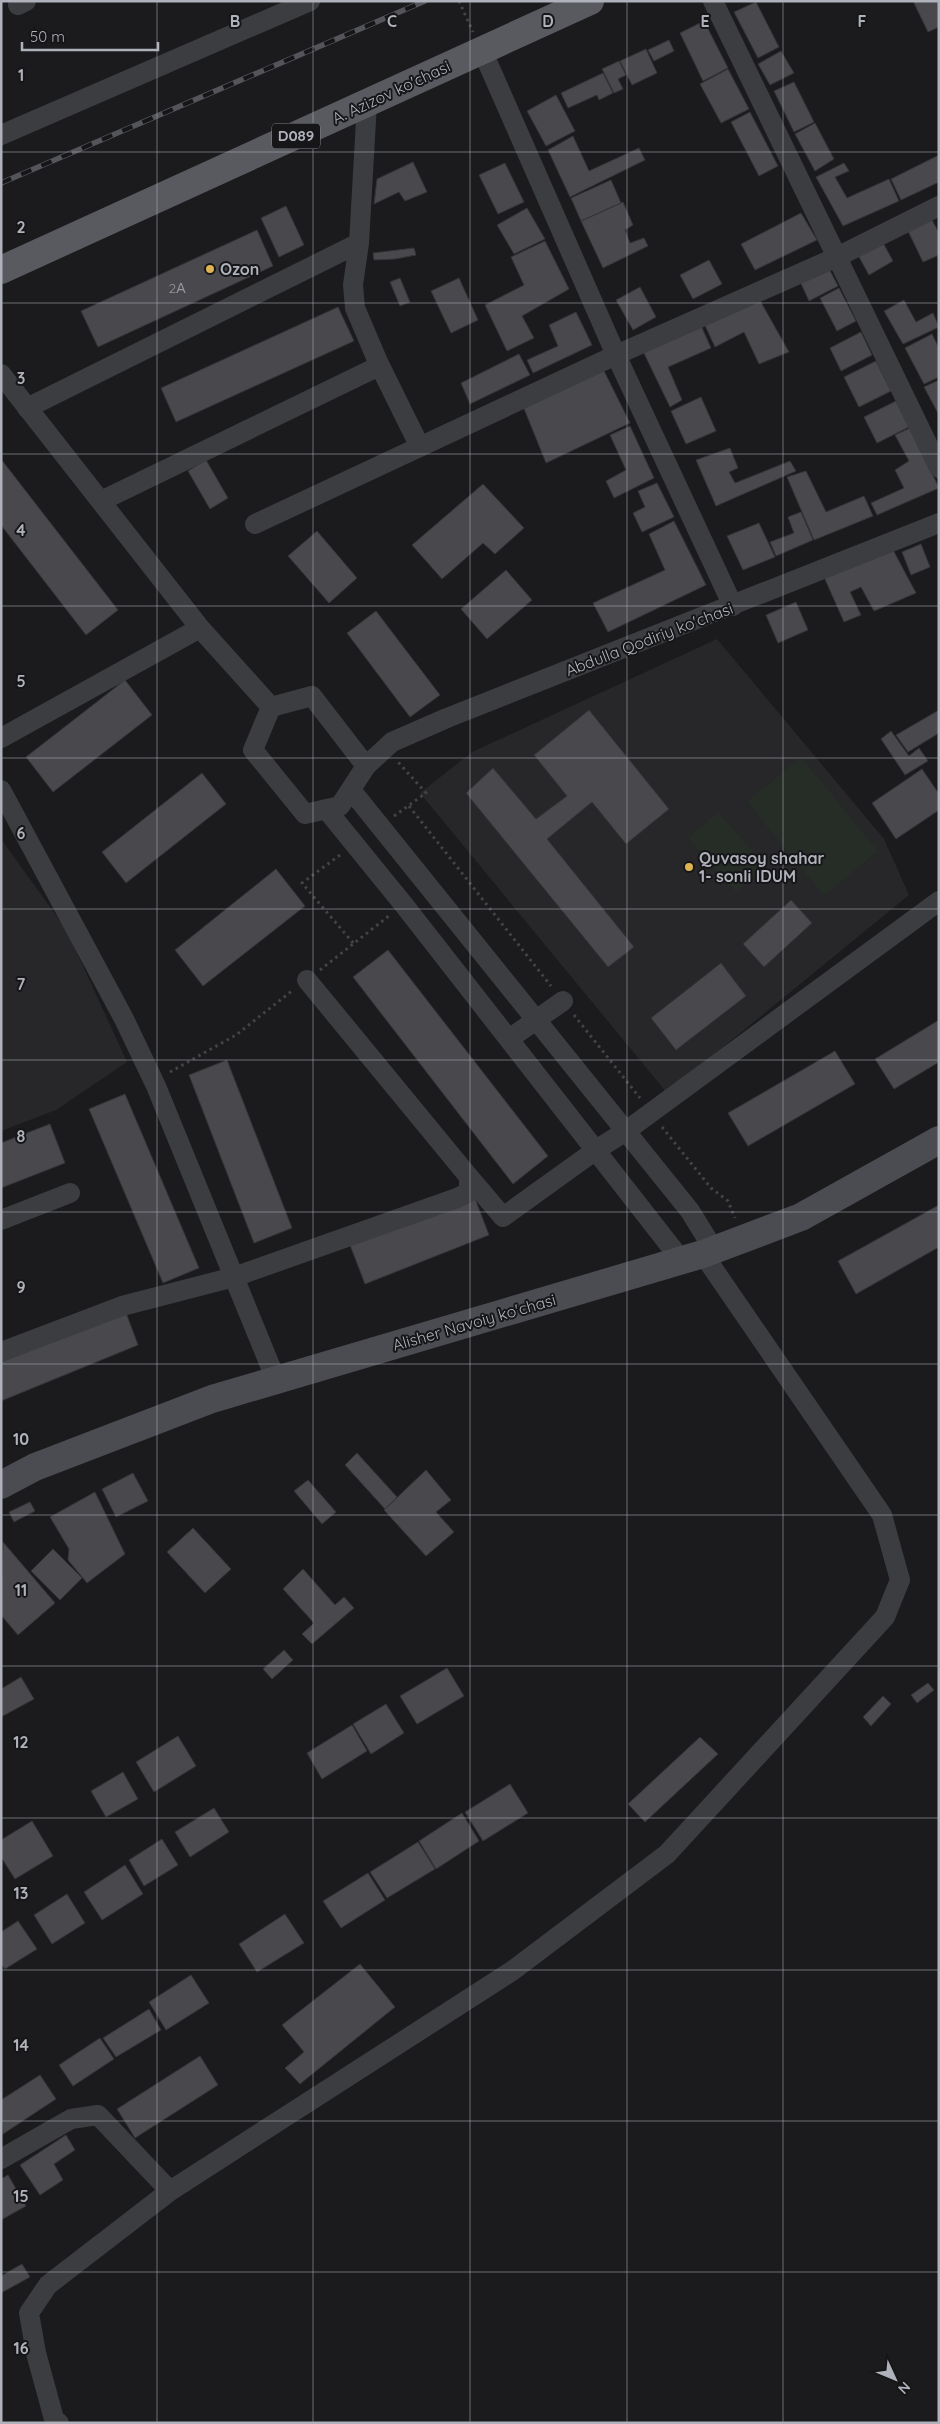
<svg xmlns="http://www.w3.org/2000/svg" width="940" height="2424" font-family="Quicksand,sans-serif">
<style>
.built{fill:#27272a}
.green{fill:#252d26}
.building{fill:#48484d;stroke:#353539}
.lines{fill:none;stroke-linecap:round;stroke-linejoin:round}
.path{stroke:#424448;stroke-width:3;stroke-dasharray:2.5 4;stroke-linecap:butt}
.street{stroke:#3c3d41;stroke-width:20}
.secondary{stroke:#4b4c51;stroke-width:28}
.primary{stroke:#595a60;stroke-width:28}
.rail-casing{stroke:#54555a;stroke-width:5.5}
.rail{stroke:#161618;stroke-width:4;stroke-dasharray:11;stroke-linecap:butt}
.grid{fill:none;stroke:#afb2bb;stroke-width:1;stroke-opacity:0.55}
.poi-dot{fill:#dfb351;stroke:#161618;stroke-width:2}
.labels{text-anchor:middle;stroke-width:4;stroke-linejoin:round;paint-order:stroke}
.number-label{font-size:14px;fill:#9598a0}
.shield{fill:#161618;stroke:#81838a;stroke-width:1}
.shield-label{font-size:15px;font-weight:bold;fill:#afb2bb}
.street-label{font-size:16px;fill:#afb2bb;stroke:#161618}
.poi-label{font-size:16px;font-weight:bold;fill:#afb2bb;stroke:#161618;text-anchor:start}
.grid-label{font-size:16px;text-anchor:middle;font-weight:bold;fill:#afb2bb;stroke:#161618;stroke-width:4;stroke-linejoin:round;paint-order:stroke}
</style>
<rect width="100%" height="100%" fill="#1b1b1d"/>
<path class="built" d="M 717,639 L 884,839 L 909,895 L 667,1093 L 420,793 L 472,752 Z
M 1,839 L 66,929 L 127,1062 L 56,1110 L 1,1131 Z"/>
<path class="green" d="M 801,757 L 878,851 L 824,896 L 747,802 Z
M 718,812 L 765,865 L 736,892 L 688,838 Z"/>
<path class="building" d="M 913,1 L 939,1 L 939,27 L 928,32 Z
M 756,2 L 779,47 L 758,58 L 734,12 Z
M 704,21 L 728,68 L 703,81 L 680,33 Z
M 669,40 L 674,51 L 654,61 L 648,50 Z
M 646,49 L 657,73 L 632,85 L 620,61 Z
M 781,51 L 794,73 L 770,85 L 758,64 Z
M 619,61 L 626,75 L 618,79 L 623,89 L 614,93 L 602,69 Z
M 728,69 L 749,109 L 721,123 L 700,84 Z
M 603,73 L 613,93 L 599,100 L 597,95 L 568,108 L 561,93 Z
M 794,82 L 814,122 L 794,132 L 774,91 Z
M 556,95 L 575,131 L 546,146 L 527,111 Z
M 750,112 L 778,166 L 759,176 L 731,122 Z
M 815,123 L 834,159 L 815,171 L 795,134 Z
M 573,136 L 589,171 L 639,148 L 645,160 L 570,197 L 548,150 Z
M 939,155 L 939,182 L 901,200 L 891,179 Z
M 413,162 L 427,192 L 405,201 L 399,192 L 374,204 L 377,179 Z
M 505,163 L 524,202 L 498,214 L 479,175 Z
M 844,163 L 849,171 L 835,177 L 847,198 L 889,179 L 899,201 L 843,226 L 816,177 Z
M 611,180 L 621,203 L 581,221 L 571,198 Z
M 623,202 L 633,225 L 625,230 L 630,243 L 644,238 L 648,246 L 603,268 L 581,221 Z
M 286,206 L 304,245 L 279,257 L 261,218 Z
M 527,208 L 545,239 L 514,254 L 497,225 Z
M 801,213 L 817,240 L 755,270 L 741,244 Z
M 932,220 L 939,233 L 939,255 L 923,262 L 908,231 Z
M 257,230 L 273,266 L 98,347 L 81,311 Z
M 545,241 L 569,289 L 522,316 L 534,338 L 507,351 L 485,305 L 524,285 L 511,257 Z
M 882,241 L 893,261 L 869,275 L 858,255 Z
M 414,248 L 416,255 L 395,259 L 374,260 L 373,253 Z
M 709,260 L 722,284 L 693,299 L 680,275 Z
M 827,265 L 838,286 L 809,301 L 799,279 Z
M 400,278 L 410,302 L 400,306 L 390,282 Z
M 459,278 L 478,320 L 451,333 L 431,291 Z
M 640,287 L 656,317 L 633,330 L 616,300 Z
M 839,288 L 856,321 L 837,331 L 820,298 Z
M 757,295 L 789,352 L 759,364 L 744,332 L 715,347 L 702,319 Z
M 904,300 L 916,322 L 933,313 L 939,327 L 903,344 L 884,311 Z
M 338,307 L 354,341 L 176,422 L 161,388 Z
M 576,312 L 592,345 L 533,373 L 527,360 L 558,346 L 549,325 Z
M 699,321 L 711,348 L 668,367 L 682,400 L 670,407 L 641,347 Z
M 861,332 L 872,355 L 841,371 L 830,348 Z
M 932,334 L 939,348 L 939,377 L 924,384 L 905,348 Z
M 519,354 L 530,375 L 470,404 L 461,383 Z
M 876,361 L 891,391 L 859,407 L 844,377 Z
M 602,367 L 630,423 L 546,463 L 523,406 Z
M 939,380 L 939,415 L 924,387 Z
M 701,397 L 716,431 L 686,444 L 671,411 Z
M 896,401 L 909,427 L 877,443 L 864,417 Z
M 630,426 L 654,478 L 614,498 L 606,481 L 626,470 L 610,435 Z
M 910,428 L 939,488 L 877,515 L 871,503 L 904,488 L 895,470 L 909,461 L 895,435 Z
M 730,448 L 738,468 L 729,472 L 735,483 L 790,461 L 796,471 L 716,506 L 696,460 Z
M 1,459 L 118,610 L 86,635 L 1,525 Z
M 206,460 L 228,498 L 210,509 L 188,471 Z
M 806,471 L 826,512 L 864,496 L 873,516 L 814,540 L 787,477 Z
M 657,483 L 674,517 L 642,532 L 633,513 L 645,507 L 638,491 Z
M 483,484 L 524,528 L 495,554 L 483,543 L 442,579 L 412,545 Z
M 801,512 L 813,540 L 776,556 L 770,542 L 794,533 L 788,517 Z
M 674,521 L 706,585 L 608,632 L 593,603 L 665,570 L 649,534 Z
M 759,523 L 775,557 L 743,570 L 727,536 Z
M 317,531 L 357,578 L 329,603 L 288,556 Z
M 921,544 L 930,567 L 911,575 L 902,552 Z
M 892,548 L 916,593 L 874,611 L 861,587 L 850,592 L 861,615 L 844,622 L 824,577 Z
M 506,570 L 532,600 L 487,639 L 461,609 Z
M 796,602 L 808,630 L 778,643 L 766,615 Z
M 376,611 L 440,695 L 410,717 L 347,633 Z
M 125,680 L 152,715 L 53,792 L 26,757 Z
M 589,710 L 669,809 L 626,844 L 592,802 L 547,839 L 634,947 L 608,967 L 466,793 L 493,768 L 536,819 L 567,796 L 534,755 Z
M 939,710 L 939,733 L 908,752 L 896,735 Z
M 891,731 L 909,756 L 919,748 L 928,761 L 905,775 L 881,739 Z
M 922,769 L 939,794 L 939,810 L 896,839 L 872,803 Z
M 202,773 L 226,804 L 126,883 L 102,852 Z
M 276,869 L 305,906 L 203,986 L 175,950 Z
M 791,900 L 812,923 L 764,967 L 743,944 Z
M 388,950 L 548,1156 L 513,1184 L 353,977 Z
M 721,963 L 746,996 L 676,1050 L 651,1018 Z
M 939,1020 L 939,1062 L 894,1089 L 875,1059 Z
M 835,1051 L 855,1084 L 748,1146 L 728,1113 Z
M 227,1060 L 292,1228 L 254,1243 L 189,1075 Z
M 125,1094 L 199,1268 L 163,1283 L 89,1109 Z
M 50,1124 L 65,1163 L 1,1188 L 1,1143 Z
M 474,1196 L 489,1235 L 365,1284 L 350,1245 Z
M 939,1205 L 939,1247 L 856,1294 L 838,1261 Z
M 125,1310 L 138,1345 L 1,1401 L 1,1357 Z
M 357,1453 L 397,1497 L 385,1509 L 345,1465 Z
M 426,1470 L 451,1500 L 436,1512 L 454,1532 L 426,1556 L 384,1510 Z
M 133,1473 L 148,1501 L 116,1517 L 102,1489 Z
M 308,1480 L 336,1512 L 322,1524 L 294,1491 Z
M 95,1492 L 125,1554 L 87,1583 L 68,1560 L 69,1549 L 50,1517 Z
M 30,1502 L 35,1511 L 14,1522 L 9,1512 Z
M 193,1528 L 231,1569 L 205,1593 L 167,1552 Z
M 3,1542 L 55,1603 L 18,1635 L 1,1615 Z
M 53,1549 L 82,1578 L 60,1600 L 31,1571 Z
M 303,1569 L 335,1605 L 344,1597 L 354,1608 L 312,1644 L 302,1634 L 314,1623 L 283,1589 Z
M 284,1650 L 293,1660 L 272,1679 L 263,1669 Z
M 447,1668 L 464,1696 L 417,1724 L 400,1696 Z
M 21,1677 L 34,1699 L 1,1717 L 1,1689 Z
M 928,1683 L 934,1690 L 917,1703 L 911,1695 Z
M 883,1696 L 891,1704 L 871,1726 L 863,1717 Z
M 386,1704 L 404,1733 L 371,1754 L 353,1724 Z
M 352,1725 L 367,1751 L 322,1779 L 307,1753 Z
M 178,1736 L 196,1766 L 154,1792 L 136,1762 Z
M 700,1737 L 718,1754 L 645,1822 L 628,1804 Z
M 123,1772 L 138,1799 L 106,1817 L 91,1791 Z
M 510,1784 L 528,1813 L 483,1841 L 465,1812 Z
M 214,1808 L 229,1832 L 190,1857 L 175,1832 Z
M 462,1813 L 479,1841 L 436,1869 L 419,1841 Z
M 32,1821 L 53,1856 L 15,1879 L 1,1857 L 1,1840 Z
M 162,1839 L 178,1865 L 144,1886 L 129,1860 Z
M 418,1842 L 435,1869 L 387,1898 L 370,1872 Z
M 125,1865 L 143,1894 L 102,1920 L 84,1892 Z
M 368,1873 L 385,1900 L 341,1928 L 323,1901 Z
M 67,1894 L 85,1923 L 52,1944 L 34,1915 Z
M 285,1914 L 304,1943 L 257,1972 L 239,1944 Z
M 18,1921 L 37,1949 L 5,1969 L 1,1964 L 1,1932 Z
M 360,1964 L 395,2007 L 300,2084 L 285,2068 L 304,2052 L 282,2025 Z
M 191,1975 L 209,2003 L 166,2030 L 149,2002 Z
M 149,2009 L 161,2030 L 116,2057 L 103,2038 Z
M 100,2038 L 114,2059 L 73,2086 L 59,2065 Z
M 200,2056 L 218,2085 L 135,2138 L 117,2109 Z
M 40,2075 L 56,2099 L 3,2134 L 1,2100 Z
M 66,2135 L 75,2150 L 54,2164 L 63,2180 L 40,2195 L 20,2165 Z
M 8,2175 L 26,2206 L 1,2220 L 1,2179 Z
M 22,2264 L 30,2277 L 1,2293 L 1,2276 Z"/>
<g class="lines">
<path class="path" d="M 459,1 L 473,32
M 409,806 L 551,986
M 394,816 L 426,793 L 398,762
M 340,855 L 302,883 L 354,944
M 320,970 L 390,915
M 574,1015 L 640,1098
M 170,1072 L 236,1035 L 293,990
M 662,1127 L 711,1188 L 728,1201 L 735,1218"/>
<path class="street" d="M 713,1 L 939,468
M 18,5 L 26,1
M 482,50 L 616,355 L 733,606
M 1,135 L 310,1
M 378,362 L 420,447
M 1,374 L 200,628 L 271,707
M 27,408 L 359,243
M 101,501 L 373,369 L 378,362 L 355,308 L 353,285 L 359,243 L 367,103
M 255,524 L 616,355 L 837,257 L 939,206
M 312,696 L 366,766 L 340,806 L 305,814 L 253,750 L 271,707 Z
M 1,738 L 200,628
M 366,766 L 392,742 L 447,718 L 939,523
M 1,790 L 124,1019 L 156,1086 L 276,1380
M 351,790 L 690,1211 L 714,1250
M 326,809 L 404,905 L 682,1261
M 509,1039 L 563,1001
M 469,1177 L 503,1217 L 596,1150 L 626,1131 L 939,901
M 1,1220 L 70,1193
M 1,1352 L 122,1306 L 234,1277 L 457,1198 L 469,1192 L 469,1177 L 307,980
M 1,2159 L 71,2119 L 98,2115 L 170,2191
M 59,2423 L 54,2419 L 36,2353 L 29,2313 L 48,2285 L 170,2191 L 512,1971 L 667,1854 L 885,1617 L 900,1580 L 882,1515 L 703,1254"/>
<path class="secondary" d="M 1,1485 L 35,1467 L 212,1399 L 703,1254 L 801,1217 L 939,1140"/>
<path class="primary" d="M 1,270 L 590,1"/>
<defs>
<path id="rail" d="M 1,183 L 425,1"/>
</defs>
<use href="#rail" class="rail-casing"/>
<use href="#rail" class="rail"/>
</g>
<path class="grid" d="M 157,1 L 157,2423M 313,1 L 313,2423M 470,1 L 470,2423M 627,1 L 627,2423M 783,1 L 783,2423M 1,152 L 939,152M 1,303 L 939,303M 1,454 L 939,454M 1,606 L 939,606M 1,758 L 939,758M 1,909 L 939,909M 1,1060 L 939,1060M 1,1212 L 939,1212M 1,1364 L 939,1364M 1,1515 L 939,1515M 1,1666 L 939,1666M 1,1818 L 939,1818M 1,1970 L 939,1970M 1,2121 L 939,2121M 1,2272 L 939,2272"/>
<g class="poi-dot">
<circle cx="210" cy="269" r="5"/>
<circle cx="689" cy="867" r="5"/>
</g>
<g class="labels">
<g class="number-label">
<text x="177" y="293">2А</text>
</g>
<rect class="shield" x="272" y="123.5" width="48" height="25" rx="4"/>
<g class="shield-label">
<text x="296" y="141">D089</text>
</g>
<g class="street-label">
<text transform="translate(391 92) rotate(-25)" y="6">A. Azizov ko'chasi</text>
<text transform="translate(649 639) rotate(-21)" y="6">Abdulla Qodiriy ko'chasi</text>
<text transform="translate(474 1322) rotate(-16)" y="6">Alisher Navoiy ko'chasi</text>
</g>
<g class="poi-label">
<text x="220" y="275">Ozon</text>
<text x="699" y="864">Quvasoy shahar<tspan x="699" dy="18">1- sonli IDUM</tspan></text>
</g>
</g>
<g class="grid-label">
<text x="235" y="27">B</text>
<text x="392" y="27">C</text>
<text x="548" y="27">D</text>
<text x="705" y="27">E</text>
<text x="862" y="27">F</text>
<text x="21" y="81">1</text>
<text x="21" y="233">2</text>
<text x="21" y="384">3</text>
<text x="21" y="536">4</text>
<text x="21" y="687">5</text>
<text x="21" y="839">6</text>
<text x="21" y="990">7</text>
<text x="21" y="1142">8</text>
<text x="21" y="1293">9</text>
<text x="21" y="1445">10</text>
<text x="21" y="1596">11</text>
<text x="21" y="1748">12</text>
<text x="21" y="1899">13</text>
<text x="21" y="2051">14</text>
<text x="21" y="2202">15</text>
<text x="21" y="2354">16</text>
</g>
<rect width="940" height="2424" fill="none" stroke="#afb2bb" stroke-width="5"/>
<g transform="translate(895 2379) rotate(134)" stroke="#161618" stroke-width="4" paint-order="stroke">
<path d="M0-4L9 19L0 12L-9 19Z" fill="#afb2bb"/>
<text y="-8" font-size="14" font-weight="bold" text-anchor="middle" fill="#afb2bb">N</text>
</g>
<path d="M22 42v8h136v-8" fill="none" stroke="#afb2bb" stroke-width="2.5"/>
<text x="30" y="42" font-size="15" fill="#afb2bb" stroke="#161618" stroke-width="4" paint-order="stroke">50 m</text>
</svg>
